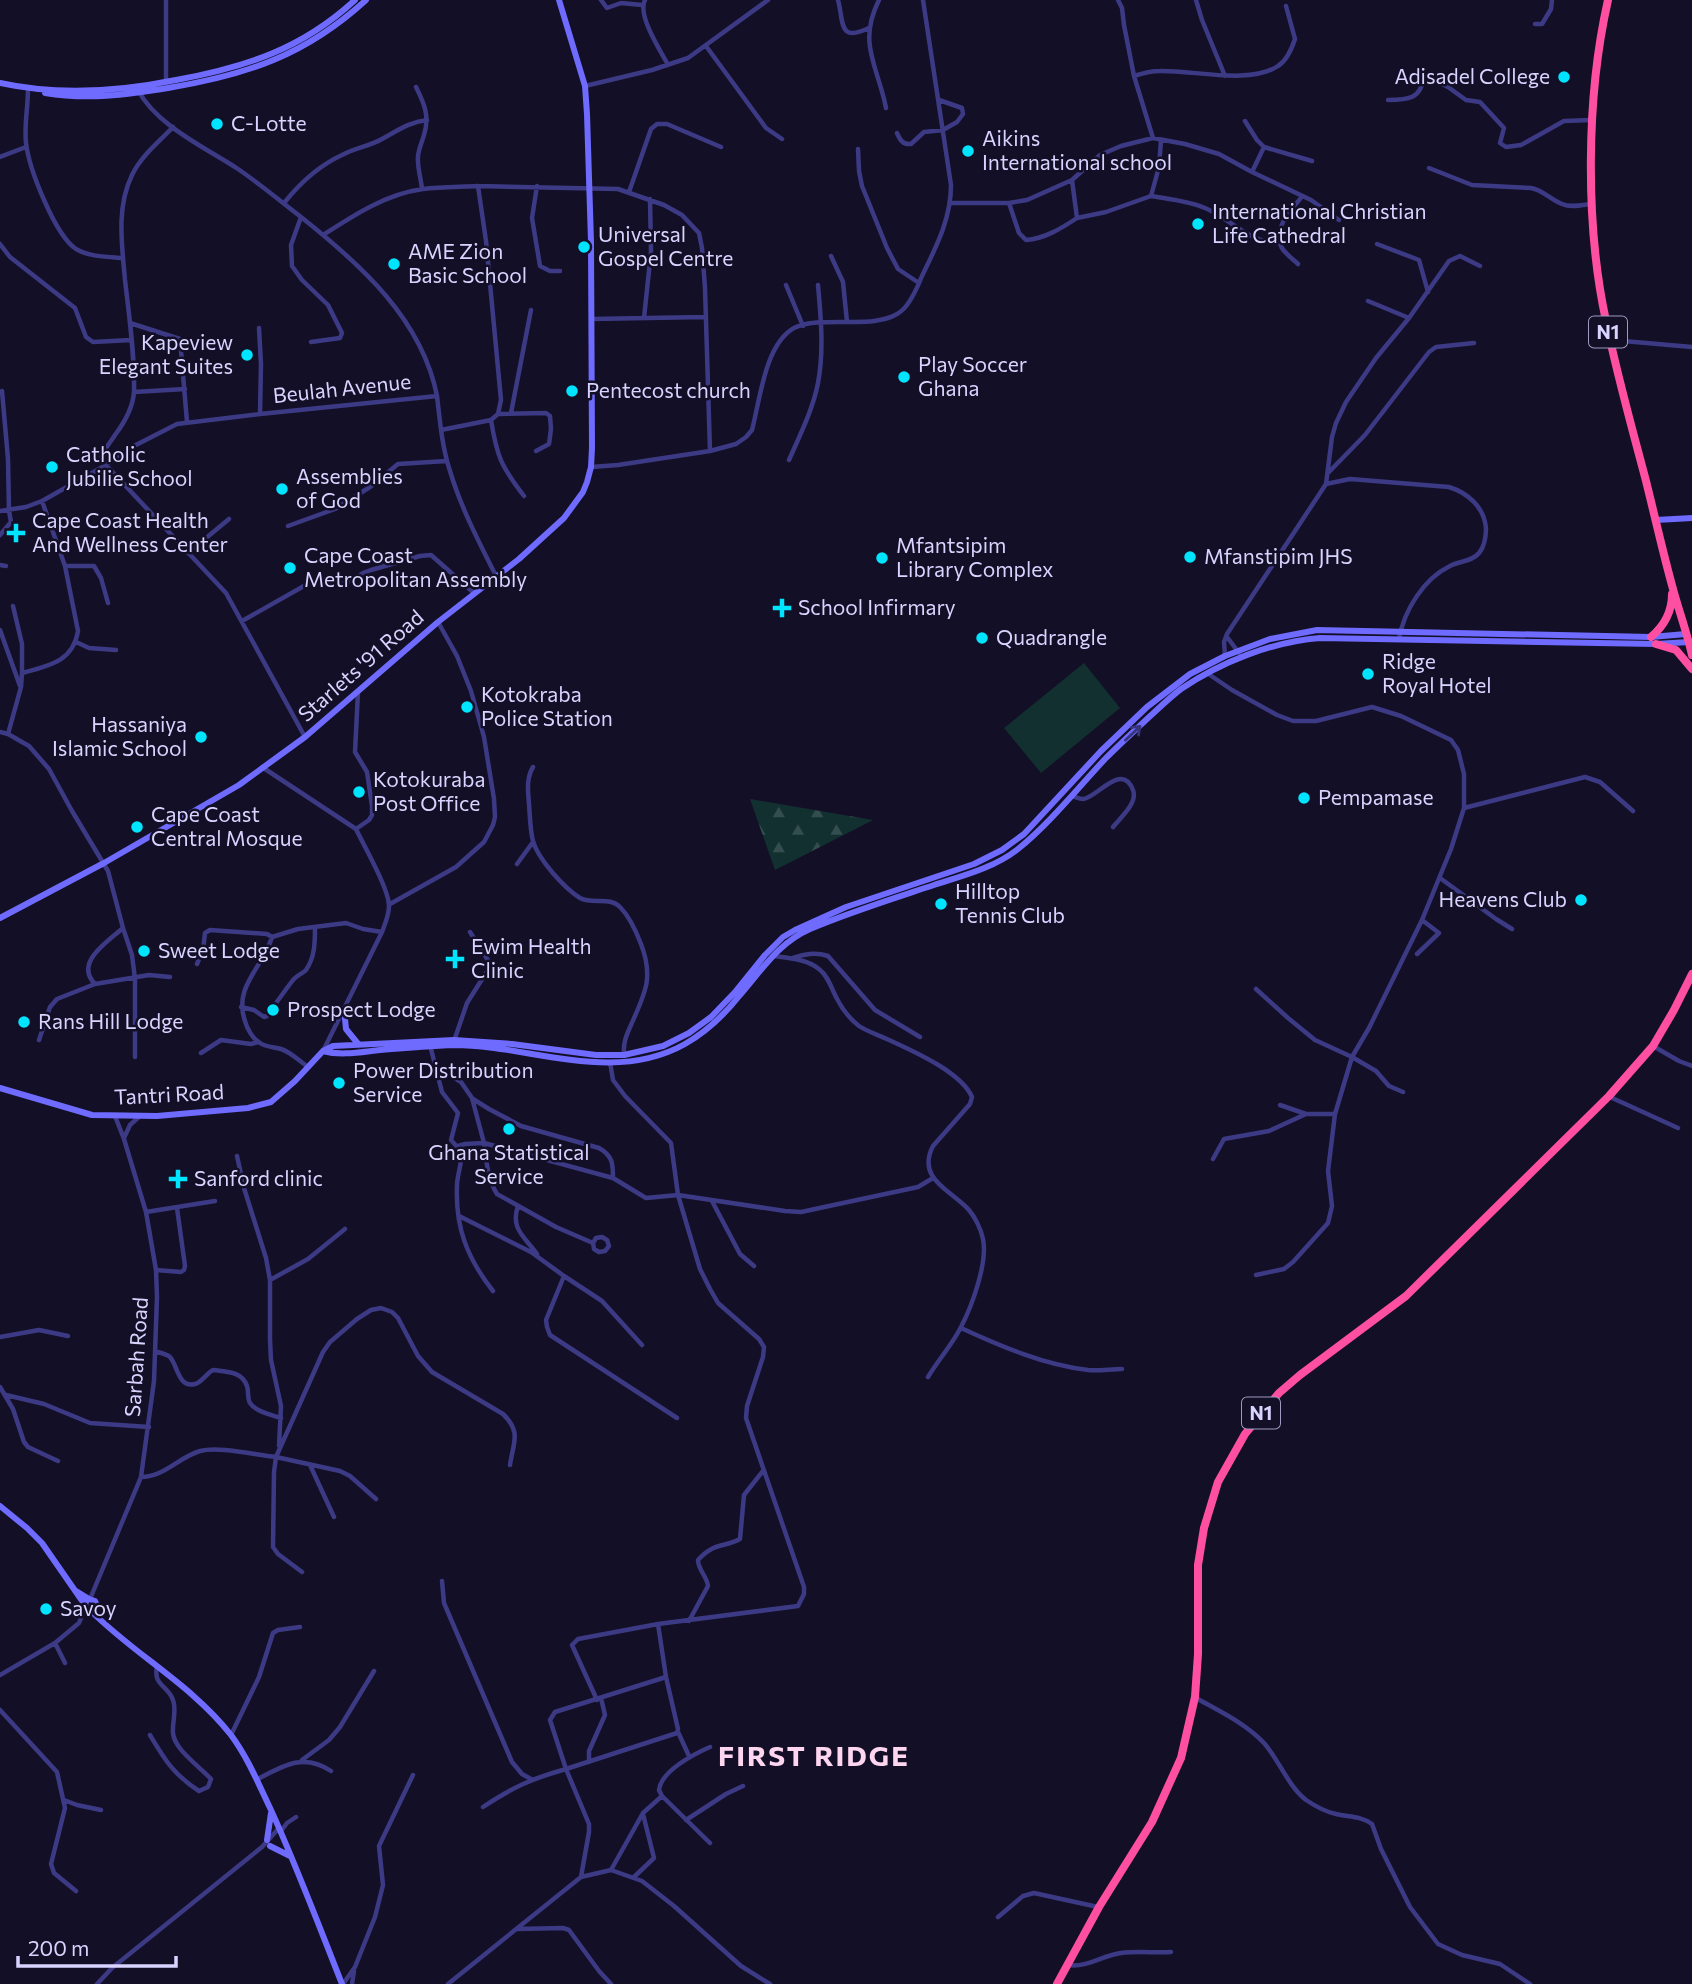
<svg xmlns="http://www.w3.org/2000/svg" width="1692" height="1984" font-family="Commissioner,sans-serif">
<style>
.grass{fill:#12302f}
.forest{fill:url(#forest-firs)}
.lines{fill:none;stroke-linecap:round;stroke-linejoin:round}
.street{stroke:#3d3a85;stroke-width:4.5}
.secondary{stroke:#6f6bff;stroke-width:6}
.highway{stroke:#ff4fa3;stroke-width:8}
.oneway{stroke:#38347d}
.poi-dot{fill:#00e5ff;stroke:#130f26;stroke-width:2.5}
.labels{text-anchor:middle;stroke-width:5;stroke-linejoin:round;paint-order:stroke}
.shield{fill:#130f26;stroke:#9e99be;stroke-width:2}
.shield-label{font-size:19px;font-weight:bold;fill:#d9d4ff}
.poi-label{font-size:21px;fill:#d9d4ff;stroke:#130f26;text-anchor:start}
.street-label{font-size:21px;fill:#d9d4ff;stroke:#130f26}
.district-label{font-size:28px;font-weight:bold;letter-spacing:2px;fill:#ffd6f0;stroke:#130f26}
</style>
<defs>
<pattern id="forest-firs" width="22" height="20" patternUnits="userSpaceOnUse" patternTransform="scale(1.75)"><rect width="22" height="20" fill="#12302f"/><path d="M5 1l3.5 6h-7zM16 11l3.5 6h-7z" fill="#344d4e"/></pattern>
</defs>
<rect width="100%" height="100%" fill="#130f26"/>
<path class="grass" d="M 1084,663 L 1120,708 L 1041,773 L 1004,728 Z"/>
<path class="forest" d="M 750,799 L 873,820 L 775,870 Z"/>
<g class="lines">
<path class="street" d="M 601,0 L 607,8 L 621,3 L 642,5
M 645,0 C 637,15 660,50 668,65
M 838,0 C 844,22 838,43 869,28
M 879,0 C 857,44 878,66 886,108
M 1118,0 L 1122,8 L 1124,25 L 1134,76 L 1153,138
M 1196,0 L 1202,20 L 1225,76
M 1535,24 L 1542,24 L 1551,9 L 1552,0
M 706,46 L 766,128 L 782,139
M 1134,76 C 1143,73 1151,71 1160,71 C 1193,70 1250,85 1278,66 C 1286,61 1292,48 1295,39 L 1286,6
M 166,82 L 166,0
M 585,86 L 652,70 L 688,58 L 768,0
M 416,87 C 424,103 430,116 424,135 C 422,142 419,148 418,156 C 417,167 421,178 422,189
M 28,89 C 28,108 24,125 26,143 C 29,169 55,235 76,249 C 89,257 108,257 123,258
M 1388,100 C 1407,100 1422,99 1423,77 L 1426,76 L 1448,87 L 1466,100 L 1480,102 L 1504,128 L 1500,143 L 1506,147 L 1521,145 L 1564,121 L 1592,120
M 1245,121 L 1257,140 L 1264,147 L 1252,172
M 173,127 C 159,142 141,156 132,175 C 116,208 122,245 125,280 C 129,315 135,356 134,392 C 133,407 124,423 115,435 C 110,443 104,449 101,458 L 106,465 L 226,593 L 305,737
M 897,133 C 900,140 903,145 911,144 L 924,132 L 943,130 L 957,122 L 963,114 L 962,108 L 939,100
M 1264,147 L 1312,161
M 858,149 L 859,171 L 862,186 L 887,248 L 898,269 L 919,283
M 0,157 L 26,147
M 1429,168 L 1472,185 L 1531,188 C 1543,190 1551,200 1562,204 C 1571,208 1582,205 1591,204
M 478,186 L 618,189 L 664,205 L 682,215 L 699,233 L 702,248 L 705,288 L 710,451
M 537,186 L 532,218 L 540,266 L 550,271 L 560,271
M 629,192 L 651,129 L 657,124 L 667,124 L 721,147
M 1151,196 C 1168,199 1188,201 1205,208 C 1231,219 1249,243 1278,243
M 284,203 C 300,183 318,166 342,155 C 355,148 370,146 382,139 C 397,131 409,122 427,120
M 951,203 L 1009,203 L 1027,200 L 1072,180 L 1100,155 L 1121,146 L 1153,138 L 1185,144 L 1219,154 L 1252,172 L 1311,200 L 1339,220
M 1009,203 L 1019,233 L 1026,240 C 1044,239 1062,228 1077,218 L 1072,180
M 301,217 L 291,245 L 292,266 L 302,280 L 328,305 L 342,333 L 340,338 L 311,342
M 1077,218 L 1106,212 L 1151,196 L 1159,167 L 1161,140
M 323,235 C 354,215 386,194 423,189 C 441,187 460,187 478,186 L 486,241 L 501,400 L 498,414 L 491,420 L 441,430
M 0,244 L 10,257 L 75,308 L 86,337 L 93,342 L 131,340
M 1377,244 L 1419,260 L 1428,292
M 831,256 L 843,282 L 847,322
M 1298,264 C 1287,254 1275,247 1280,230 C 1282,225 1284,218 1287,214 C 1292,207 1298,203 1302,196
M 786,285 L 803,326
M 1368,301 L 1409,318
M 644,318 L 651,252 L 650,199
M 591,319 L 705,317
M 130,323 L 180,339 L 187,422
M 259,328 L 261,364 L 260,414
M 1612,340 L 1692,347
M 134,392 L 185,389
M 437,396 C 440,421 442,447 450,471 C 461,508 479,542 496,576
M 511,413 L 531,310
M 498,414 L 546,413 L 550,416 L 551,429 L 549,444 L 536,451
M 491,420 C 497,457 501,466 524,496
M 789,460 C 800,435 813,409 818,383 C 824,351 821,318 818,285
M 591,467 L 618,465 L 710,451 L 736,444 L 746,437 L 752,430 C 760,400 765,344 794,328 C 812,318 853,324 874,321 C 887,319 899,316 907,305 C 913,297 918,286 922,276 C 936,247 951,219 951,185 L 923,0
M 1328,473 L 1365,435 L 1429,352 L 1436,347 L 1474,343
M 1326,484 L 1332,437 L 1336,423 L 1346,402 L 1376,358 L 1409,318 L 1449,261 L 1460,256 L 1480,266
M 0,511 L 26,507 L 42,501 L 106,465 L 132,447 L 177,424 L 260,414 L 437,396 C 422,319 360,264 301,217 C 280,201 260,184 238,169 C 206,148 156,125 138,90
M 288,526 L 335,509 L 370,487 L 398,464 L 447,461
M 0,535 L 11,522 L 9,511 L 8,459 L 2,391
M 188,553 L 229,519
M 0,565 L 6,566
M 65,566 L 94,566 L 101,578 L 108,603
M 13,606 L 22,644 L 22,673
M 242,621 L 311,582 L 342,584 L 353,580 L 363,573 L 371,570 L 420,556 L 431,555 L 474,593
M 0,630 L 20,686
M 1227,637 L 1239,653
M 76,642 L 89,648 L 116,650
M 1225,656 L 1224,642 L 1227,634 L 1326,484 L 1350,479 L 1449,487 C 1468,493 1484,507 1486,528 C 1486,537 1485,546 1479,553 C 1472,562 1459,561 1450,566 C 1423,579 1404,611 1399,639
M 1207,673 L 1232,690 L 1277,715 L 1293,721 L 1316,721 L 1372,707 L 1401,716 L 1451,740 L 1458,750 L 1464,774 L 1464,808 L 1451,849 L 1422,920 L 1369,1028 L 1352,1057 L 1335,1114 L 1328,1171 L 1332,1206 L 1328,1223 L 1293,1262 L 1284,1269 L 1256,1275
M 0,732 L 8,734 L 21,687 L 22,673 C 48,666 73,662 78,631 L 65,566 L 42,501
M 8,734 L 29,746 L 49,769 L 72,811 L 108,871 L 123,928 L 132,955 L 135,979 L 135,1057
M 262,767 L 356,829
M 533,767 C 526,779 528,791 529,804 C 530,816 530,830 533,841 C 538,859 564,888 580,898 C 593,905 610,896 620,907 C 629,916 636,931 641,944 C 654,978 645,993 631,1025 C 626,1036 623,1043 624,1055
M 1072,796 C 1076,797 1079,799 1083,799 C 1097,798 1122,761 1133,790 C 1138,803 1120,818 1113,827
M 1464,808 L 1585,777 L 1600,782 L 1633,811
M 517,864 L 533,842
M 1440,878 L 1496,919 L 1512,929
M 390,904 L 456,867 L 484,842 L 493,825 L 495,817 L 494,799 L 484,737 L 471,691 L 457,656 L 438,622
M 123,928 C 107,942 74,963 95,984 L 149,975 L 170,977
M 272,937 C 263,968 233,986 245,1021 C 247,1029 253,1039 260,1043 C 266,1047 274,1047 281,1049 C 291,1052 299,1061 308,1067
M 1417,954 L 1439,933 L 1422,920
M 773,956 C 788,958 807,959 819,969 C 828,976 831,987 836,997 C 841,1007 850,1019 859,1026 C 868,1032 879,1035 889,1040 C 913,1051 961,1072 972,1097 L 970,1104 L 933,1146 C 916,1179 951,1190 969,1210 C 975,1217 981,1229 983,1239 C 988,1262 972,1306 961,1327 C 952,1345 938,1360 928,1377
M 793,958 C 805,954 815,952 828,956 L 875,1010 L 920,1037
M 197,964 L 203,950 L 205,933 L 210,930 L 267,934 L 272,937 L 298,929 L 346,923 L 363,929 L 382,932
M 1256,989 L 1288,1018 L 1315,1040 L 1352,1057 L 1376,1071 L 1389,1086 L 1403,1092
M 241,1007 L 254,1010 L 264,1017 L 267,1016 C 275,1004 284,992 293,980 C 297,975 302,974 306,970 C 315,957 315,942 315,927
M 39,1040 L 50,1007 L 57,999 L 95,984
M 454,1041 L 467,1003 L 491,965 L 470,932
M 430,1045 L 442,1092 L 458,1113 L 451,1140 C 454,1144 460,1148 461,1153 C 463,1159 457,1176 457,1185 C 455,1227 467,1258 493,1291
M 1653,1046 L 1679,1061 L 1692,1066
M 323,1051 L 382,932 C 385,924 389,915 389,906 C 389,889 364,846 356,829 L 369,820 L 372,815 L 372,806 L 367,772 L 355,752 L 358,692
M 201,1053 L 221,1040 L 251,1044 L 258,1042
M 437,1067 L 461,1082 L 472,1098 L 484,1143 L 613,1178 L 646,1198 L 678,1195 L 785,1211 L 801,1212 L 918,1187 L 933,1178
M 1610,1097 L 1678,1128
M 473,1099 L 489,1109 L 521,1126 L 599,1148 C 613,1156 613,1164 613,1178
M 1280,1105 L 1306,1114
M 124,1138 L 130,1125 L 140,1116
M 458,1146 L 465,1144 L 484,1143 C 486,1160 488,1180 497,1194 L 556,1227 L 593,1243 L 594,1249 L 599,1252 L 605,1251 L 609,1246 L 607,1240 L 602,1237 L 596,1238 L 593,1243
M 237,1156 L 244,1188 L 266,1258 L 270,1280 L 270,1340 L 271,1360 L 281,1406 L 279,1446
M 1213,1159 L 1224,1139 L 1269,1131 L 1306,1114 L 1335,1114
M 712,1201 L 740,1254 L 754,1266
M 518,1206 C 510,1229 525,1237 537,1254
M 146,1212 L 215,1201
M 459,1216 L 531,1252 L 564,1276 L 546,1320 L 547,1327 L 550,1335 L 677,1418
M 156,1270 L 181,1272 L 184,1270 L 185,1266 L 177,1208
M 564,1276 L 602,1301 L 642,1345
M 270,1280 L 308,1259 L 345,1229
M 961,1328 C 1000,1346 1044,1365 1088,1370 C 1099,1371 1111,1369 1122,1369
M 0,1337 L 39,1330 L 68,1336
M 155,1351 C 160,1353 167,1354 170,1357 C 178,1366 178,1388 195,1384 C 201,1383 207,1373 213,1370 C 226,1372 242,1371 247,1386 C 249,1392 247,1398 250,1403 C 256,1412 272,1415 281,1418
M 0,1387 L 13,1409 L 24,1442 L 28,1447 L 58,1461
M 6,1395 L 44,1404 L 90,1423 L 149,1427
M 310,1465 L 334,1517
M 141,1477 C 164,1477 179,1457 200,1451 C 219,1446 255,1455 276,1457 L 274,1472 L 273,1547 L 278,1554 L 302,1572
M 376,1499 L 350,1476 L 340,1471 L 276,1457 L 323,1352 L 330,1342 L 357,1319 L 371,1310 L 381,1308 L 392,1312 L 398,1318 L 418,1356 L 432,1372 L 503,1414 C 522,1432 513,1443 510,1465
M 442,1581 L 444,1603 L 512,1762 L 522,1774 L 531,1779
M 90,1599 L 141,1477 L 154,1381 L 157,1297 L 156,1270 L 146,1212 L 124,1139 L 115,1116
M 689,1621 L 708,1586 C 707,1576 698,1570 698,1560 C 714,1542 723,1548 740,1539 L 744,1495 L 763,1471
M 55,1643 L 65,1663
M 0,1675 L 55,1643 L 79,1623 L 85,1608
M 1196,1698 C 1219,1711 1245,1723 1264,1743 C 1279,1760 1288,1786 1306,1800 C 1315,1806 1325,1812 1336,1814 C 1349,1817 1361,1816 1372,1824 L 1381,1849 L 1410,1907 L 1438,1944 L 1462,1955 L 1500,1964 L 1530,1984
M 597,1700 L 572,1645 L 578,1639 L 658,1624
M 0,1710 L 57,1772 L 65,1808 L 51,1864 L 54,1873 L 76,1891
M 678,1732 L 689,1756
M 150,1735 C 165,1760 173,1774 199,1791 L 208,1787 L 211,1779 C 199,1766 174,1749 173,1733 C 172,1722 177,1710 173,1700 C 168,1685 153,1686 157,1667
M 231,1735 L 259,1677 L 273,1633 L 278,1630 L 300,1627
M 302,1760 L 329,1740 L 340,1727 L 374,1671
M 589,1762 L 589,1751 L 605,1715 L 601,1698
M 258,1779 C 284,1765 304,1753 331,1771
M 64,1800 L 77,1805 L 101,1810
M 483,1807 C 513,1787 531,1779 566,1769 L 550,1720 L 555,1712 L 666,1677
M 686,1820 L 726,1794 L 743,1786
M 281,1831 L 287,1823 L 296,1817
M 710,1843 L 662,1796 L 659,1790 C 661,1771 694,1754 710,1747
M 611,1870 L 643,1813 L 662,1796
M 581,1877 L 611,1870 L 642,1881 L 674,1906 L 741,1966 L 770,1984
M 634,1877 L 654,1858 L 643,1814
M 998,1917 L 1023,1896 L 1034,1893 L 1098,1907
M 517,1929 L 563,1928 L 569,1930 L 599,1971 L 611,1984
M 1068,1965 C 1087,1968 1103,1955 1121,1953 C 1138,1951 1155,1953 1171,1952
M 97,1984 L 112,1968 L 262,1847 L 279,1828
M 343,1984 L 355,1967 L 375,1917 L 383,1885 L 379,1846 L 413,1775
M 352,1984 L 354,1971
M 448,1984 L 581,1877 L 589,1832 L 589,1824 L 566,1769 L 677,1733 L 678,1729 L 666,1677 L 658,1624 L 798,1606 L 804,1594 L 804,1587 L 746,1418 L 747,1406 L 763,1357 L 764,1347 L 759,1339 L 718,1303 L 710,1289 L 700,1269 L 678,1195 L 671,1143 L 625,1096 L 613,1080 L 610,1062"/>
<path class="secondary" d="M 0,83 C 59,96 117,92 176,80 C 246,67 302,49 355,0
M 45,93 C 87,100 126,95 168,88 C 247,75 306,55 366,0
M 1656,520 L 1692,518
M 0,918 L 104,863 L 239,785 L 305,737 L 438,622 L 519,559 L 564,518 L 583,492 L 587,482 L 591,467 L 592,448 L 591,242 L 587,114 L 585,86 L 559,0
M 344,1009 L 346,1029 L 359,1045
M 323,1051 C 341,1056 361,1052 380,1050 C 404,1048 429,1046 454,1045 C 530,1045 612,1085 685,1044 C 706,1032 725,1014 740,995 C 762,970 778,943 810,929 C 850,912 892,899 934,885 C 962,876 994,868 1018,849 C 1050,823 1077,789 1105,759 C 1119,745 1133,732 1147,719 C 1158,709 1169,698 1181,689 C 1221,662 1271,642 1320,638 L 1656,644 L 1689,642
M 0,1088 L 92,1115 L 157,1116 L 248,1108 L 271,1102 L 295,1081 L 323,1051 L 333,1046 L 454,1040 L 512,1044 L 596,1055 L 624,1055 L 663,1046 L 689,1033 L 711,1017 L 736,991 L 765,955 L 783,937 L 795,930 L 846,907 L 974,864 L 1002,850 L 1024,834 L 1101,751 L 1147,707 L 1190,674 L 1225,656 L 1270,639 L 1317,630 L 1651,637 L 1686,634
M 0,1506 L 27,1528 L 42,1543 L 85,1605
M 76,1591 L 89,1599 L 95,1601 L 97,1605 L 93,1610 L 87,1609 L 85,1606 L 86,1601 L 89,1599
M 91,1611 C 135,1655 192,1685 231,1735 C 248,1758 259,1785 271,1810 C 297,1867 319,1926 342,1984
M 267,1840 L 271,1813
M 270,1846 L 290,1856"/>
<path class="highway" d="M 1608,0 C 1586,97 1585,224 1606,321 C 1617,375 1632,428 1646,481 C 1655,517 1663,553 1673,589 C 1679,611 1687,633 1692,655
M 1651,637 C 1664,626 1672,612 1672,594
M 1656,644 L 1676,650 L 1692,669
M 1057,1984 L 1099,1907 L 1152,1822 L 1181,1758 L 1195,1697 L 1198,1654 L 1198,1565 L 1204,1528 L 1218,1482 L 1245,1434 L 1279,1393 L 1300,1375 L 1406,1296 L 1609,1096 L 1653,1046 L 1674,1010 L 1692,974"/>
</g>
<defs><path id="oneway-shaft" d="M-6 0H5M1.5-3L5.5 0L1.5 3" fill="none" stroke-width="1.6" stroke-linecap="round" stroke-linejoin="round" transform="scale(1.75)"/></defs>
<use class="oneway" href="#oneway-shaft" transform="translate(1133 733) rotate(-43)"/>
<g class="poi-dot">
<circle cx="1564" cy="77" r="7"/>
<circle cx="217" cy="124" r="7"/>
<circle cx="968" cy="151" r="7"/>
<circle cx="1198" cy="224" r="7"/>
<circle cx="584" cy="247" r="7"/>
<circle cx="394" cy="264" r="7"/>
<circle cx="247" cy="355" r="7"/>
<circle cx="904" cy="377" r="7"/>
<circle cx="572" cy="391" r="7"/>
<circle cx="52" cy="467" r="7"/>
<circle cx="282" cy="489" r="7"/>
<path d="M12.5 522.5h7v7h7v7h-7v7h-7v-7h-7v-7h7z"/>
<circle cx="1190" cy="557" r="7"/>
<circle cx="882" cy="558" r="7"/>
<circle cx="290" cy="568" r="7"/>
<path d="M778.5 597.5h7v7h7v7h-7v7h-7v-7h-7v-7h7z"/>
<circle cx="982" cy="638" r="7"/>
<circle cx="1368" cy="674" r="7"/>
<circle cx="467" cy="707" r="7"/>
<circle cx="201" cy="737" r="7"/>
<circle cx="359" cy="792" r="7"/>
<circle cx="1304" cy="798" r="7"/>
<circle cx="137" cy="827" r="7"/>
<circle cx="1581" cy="900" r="7"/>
<circle cx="941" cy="904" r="7"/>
<circle cx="144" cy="951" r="7"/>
<path d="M451.5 948.5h7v7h7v7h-7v7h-7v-7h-7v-7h7z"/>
<circle cx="273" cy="1010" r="7"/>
<circle cx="24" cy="1022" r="7"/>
<circle cx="339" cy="1083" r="7"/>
<circle cx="509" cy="1129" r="7"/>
<path d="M174.5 1168.5h7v7h7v7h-7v7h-7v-7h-7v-7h7z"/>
<circle cx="46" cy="1609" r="7"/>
</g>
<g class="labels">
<g class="shield">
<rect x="1589" y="316.5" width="38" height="31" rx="5"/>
<rect x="1242" y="1397.5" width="38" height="31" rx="5"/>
</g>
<g class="shield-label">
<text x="1608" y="339">N1</text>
<text x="1261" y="1420">N1</text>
</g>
<g class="poi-label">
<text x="1550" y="84" text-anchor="end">Adisadel College</text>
<text x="231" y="131">C-Lotte</text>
<text x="982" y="146">Aikins<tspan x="982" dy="24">International school</tspan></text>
<text x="1212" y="219">International Christian<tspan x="1212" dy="24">Life Cathedral</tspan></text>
<text x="598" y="242">Universal<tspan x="598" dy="24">Gospel Centre</tspan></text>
<text x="408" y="259">AME Zion<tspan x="408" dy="24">Basic School</tspan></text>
<text x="233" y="350" text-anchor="end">Kapeview<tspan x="233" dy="24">Elegant Suites</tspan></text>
<text x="918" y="372">Play Soccer<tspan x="918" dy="24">Ghana</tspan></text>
<text x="586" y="398">Pentecost church</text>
<text x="66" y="462">Catholic<tspan x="66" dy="24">Jubilie School</tspan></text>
<text x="296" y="484">Assemblies<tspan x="296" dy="24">of God</tspan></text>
<text x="32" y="528">Cape Coast Health<tspan x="32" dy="24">And Wellness Center</tspan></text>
<text x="896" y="553">Mfantsipim<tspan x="896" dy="24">Library Complex</tspan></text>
<text x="304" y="563">Cape Coast<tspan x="304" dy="24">Metropolitan Assembly</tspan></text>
<text x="1204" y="564">Mfanstipim JHS</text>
<text x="798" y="615">School Infirmary</text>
<text x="996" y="645">Quadrangle</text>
<text x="1382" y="669">Ridge<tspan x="1382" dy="24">Royal Hotel</tspan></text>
<text x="481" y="702">Kotokraba<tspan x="481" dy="24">Police Station</tspan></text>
<text x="187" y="732" text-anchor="end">Hassaniya<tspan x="187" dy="24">Islamic School</tspan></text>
<text x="373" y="787">Kotokuraba<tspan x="373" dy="24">Post Office</tspan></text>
<text x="1318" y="805">Pempamase</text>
<text x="151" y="822">Cape Coast<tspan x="151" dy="24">Central Mosque</tspan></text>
<text x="955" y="899">Hilltop<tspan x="955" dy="24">Tennis Club</tspan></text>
<text x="1567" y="907" text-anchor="end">Heavens Club</text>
<text x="471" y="954">Ewim Health<tspan x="471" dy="24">Clinic</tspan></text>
<text x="158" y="958">Sweet Lodge</text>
<text x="287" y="1017">Prospect Lodge</text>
<text x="38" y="1029">Rans Hill Lodge</text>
<text x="353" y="1078">Power Distribution<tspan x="353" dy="24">Service</tspan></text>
<text x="509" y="1160" text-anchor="middle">Ghana Statistical<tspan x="509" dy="24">Service</tspan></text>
<text x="194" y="1186">Sanford clinic</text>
<text x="60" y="1616">Savoy</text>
</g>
<g class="street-label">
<text transform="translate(342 389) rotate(-6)" y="7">Beulah Avenue</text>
<text transform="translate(361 666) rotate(-41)" y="7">Starlets '91 Road</text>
<text transform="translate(169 1095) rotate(-3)" y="7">Tantri Road</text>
<text transform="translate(137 1357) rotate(-86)" y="7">Sarbah Road</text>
</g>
<g class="district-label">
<text x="814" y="1766">FIRST RIDGE</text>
</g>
</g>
<path d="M18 1956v10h158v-10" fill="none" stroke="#d9d4ff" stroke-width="3.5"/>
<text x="28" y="1956" font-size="21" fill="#d9d4ff" stroke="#130f26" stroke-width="5" paint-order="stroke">200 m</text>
</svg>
